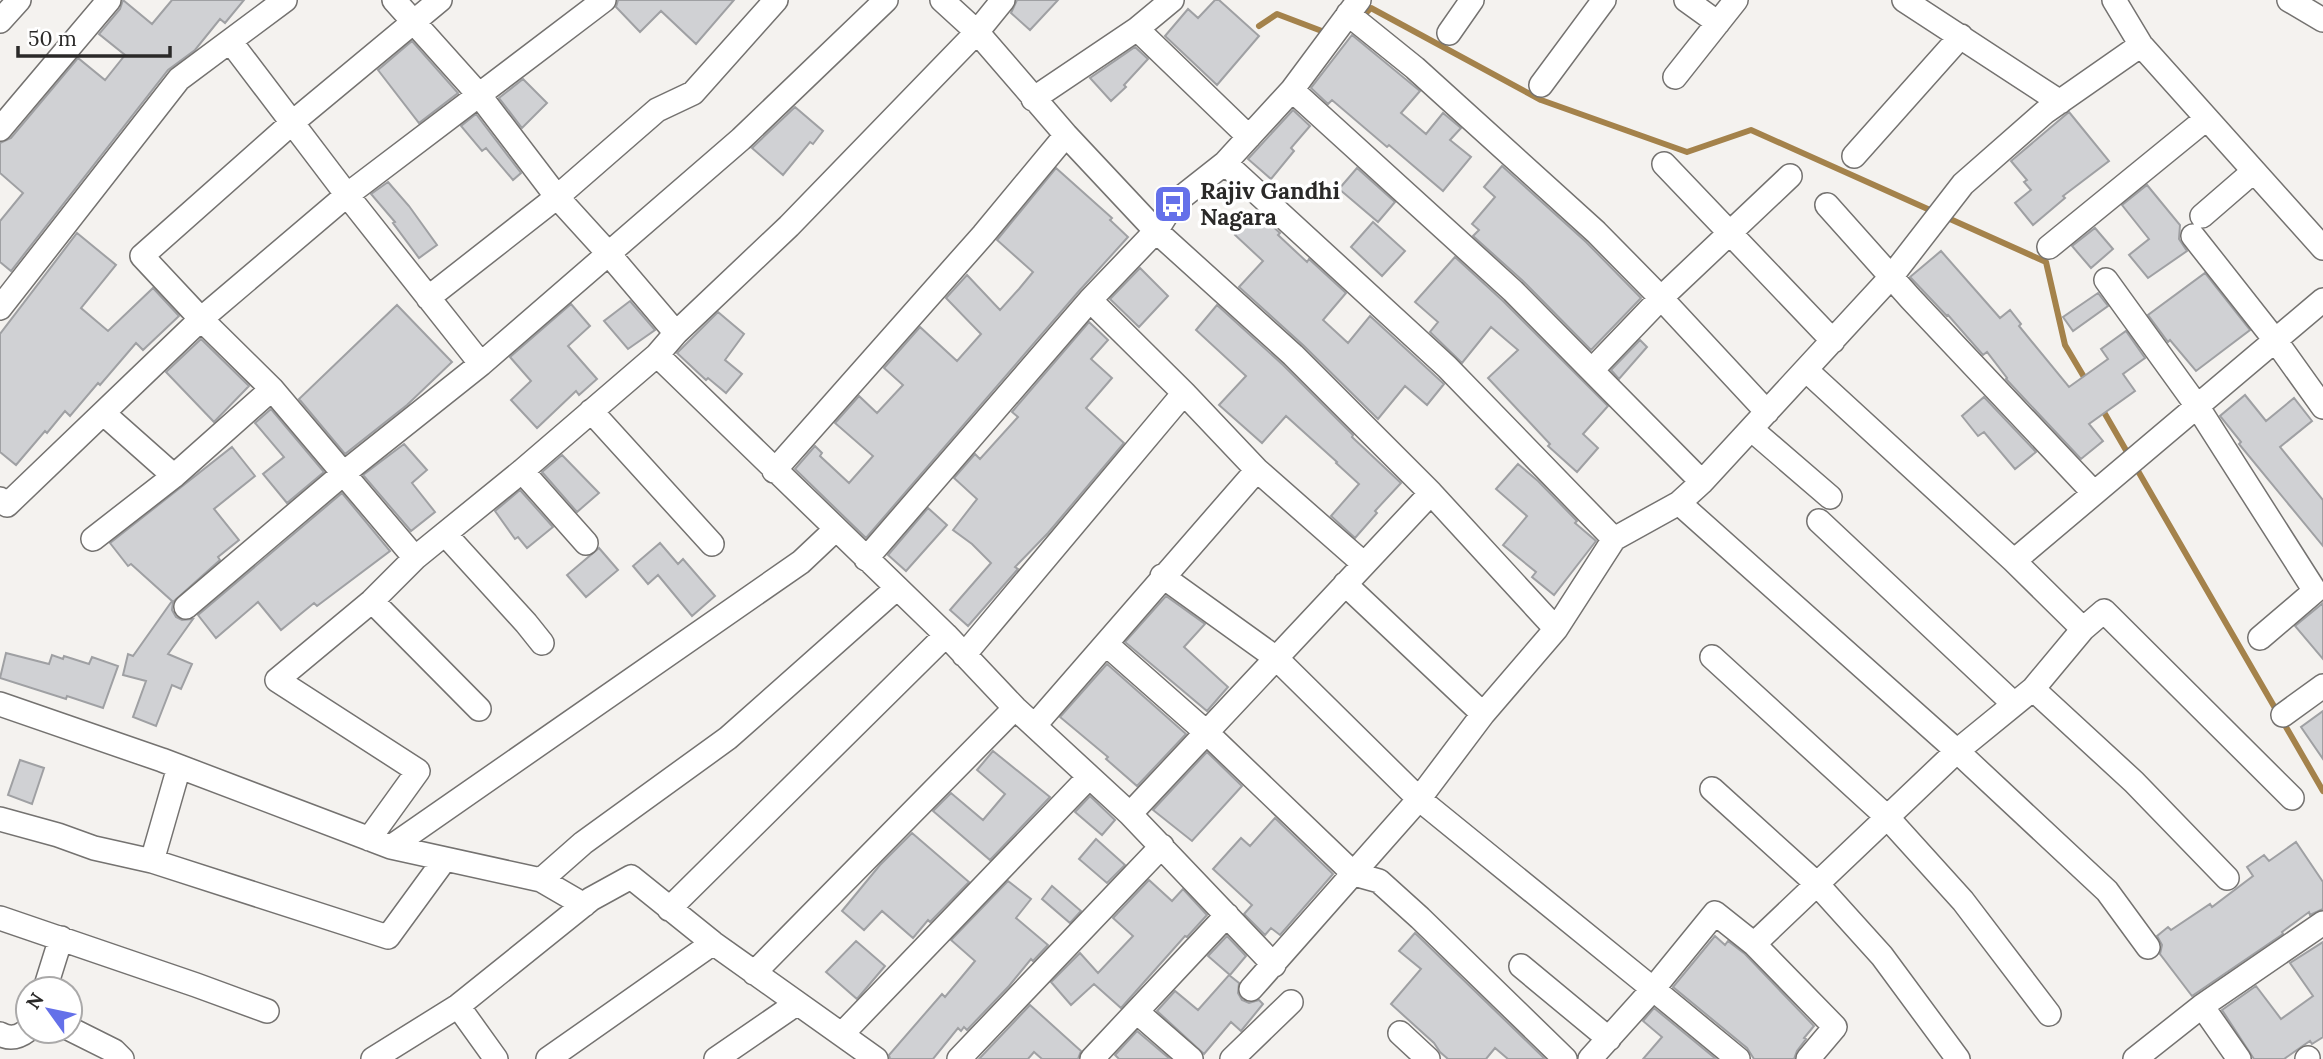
<svg xmlns="http://www.w3.org/2000/svg" width="2323" height="1059" font-family="Lora,serif">
<style>
.lines{fill:none;stroke-linecap:round;stroke-linejoin:round}
.stream{stroke:#a4824b;stroke-width:6}
.building{fill:#d0d1d4;stroke:#9fa0a3;stroke-width:2}
.minor-casing{stroke:#747270;stroke-width:26}
.minor{stroke:#fff;stroke-width:23}
.labels{text-anchor:middle;stroke-width:7;stroke-linejoin:round;paint-order:stroke}
.poi-label{font-size:23px;font-weight:bold;fill:#2a2928;stroke:#fff;text-anchor:start}
</style>
<rect width="100%" height="100%" fill="#f4f2ef"/>
<g class="lines">
<path class="stream" d="M 1361,18 L 1371,8 L 1541,100 L 1687,152 L 1751,130 L 2046,262 L 2065,345 L 2087,382
M 1259,26 L 1277,14 L 1327,33
M 2101,407 L 2323,791"/>
</g>
<path class="building" d="M 123,0 L 152,24 L 172,0 L 244,0 L 225,23 L 220,19 L 195,50 L 168,70 L 11,271 L 0,262 L 0,221 L 23,193 L 0,173 L 0,143 L 11,138 L 78,58 L 105,80 L 125,55 L 99,34 L 120,9 Z
M 618,0 L 734,0 L 696,44 L 661,11 L 640,32 L 616,7 Z
M 1017,0 L 1058,0 L 1030,30 L 1011,13 Z
M 1215,0 L 1219,0 L 1259,36 L 1217,85 L 1165,36 L 1188,9 L 1198,18 Z
M 1352,35 L 1420,91 L 1401,113 L 1426,134 L 1443,113 L 1461,128 L 1450,140 L 1471,157 L 1443,191 L 1389,145 L 1387,147 L 1332,100 L 1328,104 L 1311,88 Z
M 412,41 L 458,93 L 419,123 L 378,70 Z
M 1135,47 L 1148,59 L 1124,85 L 1126,87 L 1111,101 L 1090,78 Z
M 523,79 L 547,103 L 522,128 L 499,98 Z
M 795,107 L 823,131 L 813,144 L 810,142 L 783,175 L 752,148 Z
M 1293,110 L 1310,126 L 1291,148 L 1294,151 L 1271,179 L 1248,159 Z
M 2069,112 L 2109,161 L 2063,196 L 2065,198 L 2033,225 L 2015,203 L 2031,190 L 2024,182 L 2027,180 L 2011,161 Z
M 476,114 L 521,173 L 513,180 L 486,148 L 482,151 L 461,126 Z
M 1502,166 L 1586,242 L 1641,298 L 1591,350 L 1523,281 L 1473,236 L 1479,230 L 1472,224 L 1495,197 L 1484,187 Z
M 1056,168 L 1112,218 L 1110,220 L 1128,237 L 1079,291 L 866,538 L 795,469 L 815,446 L 822,453 L 820,456 L 849,483 L 873,456 L 835,423 L 859,396 L 877,413 L 903,385 L 884,368 L 920,327 L 957,361 L 981,334 L 946,298 L 967,275 L 1000,310 L 1019,289 L 1033,272 L 997,240 Z
M 1357,168 L 1395,202 L 1378,222 L 1339,189 Z
M 388,182 L 409,206 L 437,245 L 419,258 L 393,223 L 395,222 L 371,194 Z
M 2147,185 L 2180,225 L 2179,239 L 2187,251 L 2148,278 L 2129,255 L 2149,239 L 2122,205 Z
M 1256,211 L 1280,233 L 1278,235 L 1307,262 L 1309,259 L 1346,293 L 1323,320 L 1348,343 L 1370,316 L 1444,384 L 1427,405 L 1405,386 L 1378,419 L 1303,345 L 1239,287 L 1263,261 L 1235,235 Z
M 1373,222 L 1405,251 L 1382,276 L 1351,247 Z
M 2095,228 L 2113,249 L 2091,268 L 2072,246 Z
M 77,233 L 116,265 L 81,308 L 108,331 L 153,288 L 179,316 L 143,350 L 136,343 L 100,385 L 98,383 L 70,416 L 65,411 L 47,433 L 45,431 L 16,465 L 0,452 L 0,334 Z
M 1941,251 L 2000,318 L 2010,310 L 2021,324 L 2019,326 L 2069,387 L 2108,359 L 2101,349 L 2126,331 L 2145,358 L 2123,374 L 2135,391 L 2089,424 L 2103,441 L 2081,459 L 2006,379 L 2007,378 L 1987,352 L 1983,355 L 1948,315 L 1947,316 L 1910,277 Z
M 1455,257 L 1503,301 L 1608,406 L 1583,434 L 1598,448 L 1577,472 L 1548,446 L 1550,444 L 1488,378 L 1518,350 L 1491,327 L 1462,363 L 1430,332 L 1438,322 L 1415,302 Z
M 1140,268 L 1168,296 L 1139,327 L 1110,299 Z
M 2205,273 L 2250,330 L 2196,371 L 2170,340 L 2168,342 L 2148,315 Z
M 2098,293 L 2108,306 L 2073,331 L 2063,317 Z
M 630,301 L 655,330 L 628,349 L 604,321 Z
M 571,304 L 590,326 L 568,346 L 597,379 L 579,395 L 576,391 L 537,428 L 511,400 L 531,381 L 510,357 Z
M 397,305 L 452,362 L 407,405 L 345,454 L 299,399 Z
M 1217,305 L 1283,365 L 1353,435 L 1352,437 L 1401,483 L 1375,511 L 1377,513 L 1355,538 L 1331,516 L 1359,484 L 1336,463 L 1337,462 L 1286,416 L 1262,443 L 1219,405 L 1246,376 L 1196,330 Z
M 718,312 L 744,334 L 725,360 L 742,374 L 726,393 L 708,378 L 706,380 L 677,353 Z
M 1089,322 L 1108,340 L 1091,359 L 1112,378 L 1086,408 L 1124,443 L 1048,533 L 1015,567 L 1018,569 L 968,626 L 950,610 L 991,563 L 972,544 L 953,530 L 977,499 L 954,478 L 975,454 L 980,459 L 1018,417 L 1012,412 Z
M 201,339 L 249,386 L 214,422 L 166,372 Z
M 1640,340 L 1647,347 L 1619,379 L 1611,370 Z
M 2245,395 L 2266,421 L 2294,398 L 2312,421 L 2280,447 L 2323,500 L 2323,546 L 2239,444 L 2241,442 L 2220,416 Z
M 1984,397 L 2036,452 L 2015,469 L 1984,432 L 1978,436 L 1962,416 Z
M 271,409 L 324,472 L 287,503 L 263,474 L 284,457 L 255,423 Z
M 404,444 L 427,470 L 412,483 L 435,512 L 411,531 L 363,475 Z
M 232,447 L 255,476 L 214,509 L 239,540 L 218,557 L 220,560 L 173,602 L 172,610 L 176,617 L 182,620 L 193,619 L 168,654 L 192,664 L 181,689 L 172,685 L 156,726 L 133,717 L 146,681 L 123,675 L 128,654 L 133,656 L 172,601 L 131,564 L 128,566 L 110,543 Z
M 562,455 L 599,493 L 577,512 L 542,472 Z
M 1518,464 L 1538,481 L 1577,521 L 1575,523 L 1596,541 L 1554,595 L 1532,577 L 1536,572 L 1503,545 L 1527,516 L 1496,489 Z
M 520,490 L 553,527 L 527,548 L 518,537 L 515,539 L 495,511 Z
M 342,493 L 390,551 L 317,606 L 314,603 L 281,630 L 258,602 L 216,638 L 198,615 Z
M 928,508 L 947,525 L 906,571 L 888,555 Z
M 660,543 L 678,564 L 683,559 L 715,596 L 692,616 L 658,575 L 648,584 L 633,566 Z
M 599,548 L 618,570 L 586,597 L 567,575 Z
M 1166,596 L 1205,624 L 1184,647 L 1228,687 L 1207,711 L 1125,642 Z
M 2323,603 L 2323,659 L 2295,626 Z
M 6,653 L 49,664 L 52,655 L 63,659 L 64,656 L 89,664 L 92,657 L 118,666 L 103,708 L 67,696 L 66,699 L 0,678 Z
M 1107,664 L 1186,734 L 1137,786 L 1106,759 L 1108,757 L 1060,717 Z
M 2323,711 L 2323,759 L 2301,727 Z
M 993,751 L 1050,797 L 990,860 L 933,811 L 951,793 L 983,820 L 1005,794 L 977,770 Z
M 1207,752 L 1242,786 L 1192,841 L 1153,810 Z
M 20,760 L 44,768 L 32,804 L 8,795 Z
M 1090,796 L 1115,820 L 1102,835 L 1075,812 Z
M 1275,818 L 1333,874 L 1280,935 L 1271,928 L 1265,935 L 1244,914 L 1252,905 L 1213,869 L 1241,838 L 1250,846 Z
M 912,833 L 969,882 L 930,922 L 928,920 L 913,938 L 882,911 L 864,930 L 842,911 L 880,865 Z
M 1096,839 L 1125,865 L 1107,883 L 1079,859 Z
M 2296,842 L 2323,882 L 2323,909 L 2310,915 L 2309,912 L 2282,932 L 2283,934 L 2192,996 L 2160,954 L 2162,945 L 2157,936 L 2168,927 L 2171,930 L 2210,904 L 2212,907 L 2253,876 L 2247,867 L 2264,855 L 2269,861 Z
M 1149,880 L 1172,901 L 1183,889 L 1207,915 L 1187,937 L 1185,936 L 1121,1008 L 1094,984 L 1071,1005 L 1051,982 L 1080,953 L 1098,973 L 1133,936 L 1113,918 Z
M 1008,881 L 1031,899 L 1016,918 L 1048,945 L 1033,961 L 1031,959 L 1009,986 L 967,1030 L 964,1027 L 961,1031 L 958,1028 L 933,1059 L 890,1059 L 889,1055 L 942,994 L 945,997 L 975,961 L 951,940 Z
M 1052,886 L 1081,911 L 1070,923 L 1042,899 Z
M 1415,933 L 1545,1059 L 1508,1059 L 1495,1048 L 1486,1059 L 1448,1059 L 1440,1052 L 1434,1043 L 1391,1004 L 1421,969 L 1399,951 Z
M 1227,936 L 1246,956 L 1230,975 L 1208,956 Z
M 1715,936 L 1725,945 L 1728,941 L 1745,954 L 1814,1026 L 1804,1038 L 1806,1039 L 1797,1051 L 1794,1059 L 1754,1059 L 1747,1048 L 1673,987 Z
M 856,941 L 885,966 L 857,999 L 826,972 Z
M 2323,942 L 2323,1037 L 2312,1044 L 2310,1041 L 2304,1045 L 2284,1059 L 2254,1059 L 2222,1010 L 2256,986 L 2281,1019 L 2313,996 L 2290,963 Z
M 1229,975 L 1239,983 L 1238,993 L 1242,1000 L 1249,1003 L 1259,1000 L 1263,1004 L 1241,1031 L 1231,1022 L 1204,1054 L 1157,1011 L 1175,991 L 1198,1010 Z
M 1030,1005 L 1081,1051 L 1078,1059 L 1042,1059 L 1034,1052 L 1028,1059 L 979,1059 Z
M 1654,1008 L 1716,1059 L 1643,1059 L 1662,1037 L 1643,1021 Z
M 1137,1031 L 1170,1059 L 1119,1059 L 1115,1055 Z"/>
<g class="lines">
<defs>
<path id="minor" d="M 394,0 L 480,96 L 557,197 L 608,253 L 676,333
M 942,0 L 977,32 L 1066,135 L 1156,231 L 1293,355 L 1431,493 L 1556,629
M 1686,0 L 1718,23
M 1904,0 L 2060,102
M 2114,0 L 2141,45
M 2289,0 L 2323,20
M 1348,14 L 1415,68 L 1596,232 L 1661,298 L 1767,412
M 0,21 L 19,0
M 1137,29 L 1172,0
M 1449,33 L 1472,0
M 230,41 L 347,195 L 481,364
M 1675,77 L 1736,0
M 1541,85 L 1604,0
M 1292,90 L 1513,291 L 1702,482
M 1033,99 L 1137,29 L 1249,137
M 0,129 L 109,0
M 1854,156 L 1961,36
M 1225,163 L 1447,367 L 1614,539
M 1664,164 L 1833,341
M 1827,205 L 1911,299 L 2094,493
M 2202,216 L 2254,171
M 2193,236 L 2275,340 L 2323,407
M 2049,247 L 2206,119
M 2106,280 L 2197,406 L 2315,591 L 2260,638
M 428,298 L 557,197 L 657,110 L 693,93 L 776,0
M 1090,300 L 1184,393 L 1257,470 L 1364,564
M 0,308 L 179,79 L 285,0
M 657,355 L 946,635 L 1015,708 L 1130,814 L 1274,965
M 1592,370 L 1661,298 L 1790,176
M 1806,370 L 2014,561 L 2083,629 L 2033,689 L 1957,751 L 1754,944 L 1835,1027 L 1808,1059
M 591,411 L 712,544
M 103,413 L 174,476
M 1751,429 L 1830,497
M 522,471 L 586,543
M 774,471 L 983,235 L 1066,135
M 0,499 L 7,505 L 201,319 L 347,195 L 604,0
M 1679,503 L 1957,751 L 2107,891 L 2148,947
M 1819,521 L 2014,704
M 445,534 L 526,623 L 542,643
M 93,539 L 174,476 L 272,389
M 415,558 L 272,389 L 201,319 L 142,256 L 293,122 L 440,0
M 866,559 L 1090,300 L 1156,231 L 1173,204 L 1225,163 L 1292,90 L 1359,0
M 2014,561 L 2323,300
M 1162,576 L 1276,658 L 1419,799 L 1653,989 L 1715,913 L 1754,944
M 1345,584 L 1483,714
M 372,601 L 479,709
M 186,607 L 344,473 L 481,364 L 741,139 L 886,0
M 2083,629 L 2104,611 L 2292,798
M 1106,644 L 1207,733 L 1354,874 L 1379,881 L 1420,918 L 1565,1059
M 964,655 L 1184,393
M 1712,657 L 1887,817 L 1963,901 L 2049,1014
M 2033,689 L 2134,782 L 2227,878
M 0,704 L 162,760 L 391,847 L 541,880 L 584,905
M 2283,715 L 2323,686
M 1035,725 L 1257,470
M 1712,789 L 1817,884 L 1882,956 L 1958,1059
M 1130,814 L 1431,493
M 0,819 L 58,835 L 94,848 L 152,861 L 388,937 L 445,859
M 369,839 L 418,771 L 277,680 L 372,601 L 415,558 L 522,471 L 657,355 L 676,333 L 789,226 L 977,32 L 1003,0
M 391,847 L 801,562 L 836,529
M 152,861 L 179,767
M 541,880 L 583,843 L 728,738 L 897,588
M 669,909 L 946,635
M 0,918 L 196,985 L 267,1011
M 1521,966 L 1609,1039
M 754,973 L 1015,708
M 45,989 L 61,938
M 1251,989 L 1419,799 L 1483,714 L 1556,629 L 1614,539 L 1679,503 L 1702,482 L 1891,277 L 1963,184 L 2045,112 L 2141,45 L 2323,248
M 458,1006 L 496,1059
M 2202,1006 L 2239,1059
M 1137,1012 L 1191,1059
M 70,1029 L 114,1051 L 122,1059
M 1400,1033 L 1428,1059
M 0,1034 C 11,1040 19,1037 28,1030
M 842,1034 L 1089,777
M 373,1059 L 458,1006 L 591,899 L 631,877 L 713,943 L 876,1059
M 548,1059 L 713,943
M 716,1059 L 796,1004
M 959,1059 L 1162,846
M 1092,1059 L 1227,915
M 1232,1059 L 1291,1002
M 1590,1059 L 1653,989 L 1738,1059
M 2135,1059 L 2202,1006 L 2323,923
M 2307,1059 L 2308,1058"/>
</defs>
<use href="#minor" class="minor-casing"/>
<use href="#minor" class="minor"/>
</g>
<defs>
<symbol id="bus-square" viewBox="-11 -11 22 22"><rect x="-9" y="-9" width="18" height="18" rx="4" fill="#6470e9" stroke="#fff"/><path d="M-5-6H5V4H4V6H2V4H-2V6H-4V4H-5ZM-3.5-4V0h7V-4ZM-3.5 1.2v1.5H-2V1.2ZM2 1.2v1.5H3.5V1.2Z" fill="#fff"/></symbol>
</defs>
<g fill-rule="evenodd">
<use href="#bus-square" x="1151" y="182" width="44" height="44"/>
</g>
<g class="labels">
<g class="poi-label">
<text x="1200" y="199">Rajiv Gandhi<tspan x="1200" dy="26">Nagara</tspan></text>
</g>
</g>
<g transform="translate(49 1010) rotate(303)"><circle r="33" fill="#ffffff" stroke="#aaa9a9" stroke-width="2"/>
<path d="M0-5L12 26L0 18L-12 26Z" fill="#6470e9"/>
<text y="-10" font-size="19" font-weight="bold" text-anchor="middle" fill="#2a2928">N</text>
</g>
<path d="M18 46v10h152v-10" fill="none" stroke="#2a2928" stroke-width="3.5"/>
<text x="28" y="46" font-size="21" fill="#2a2928" stroke="#ffffff" stroke-width="5" paint-order="stroke">50 m</text>
</svg>
